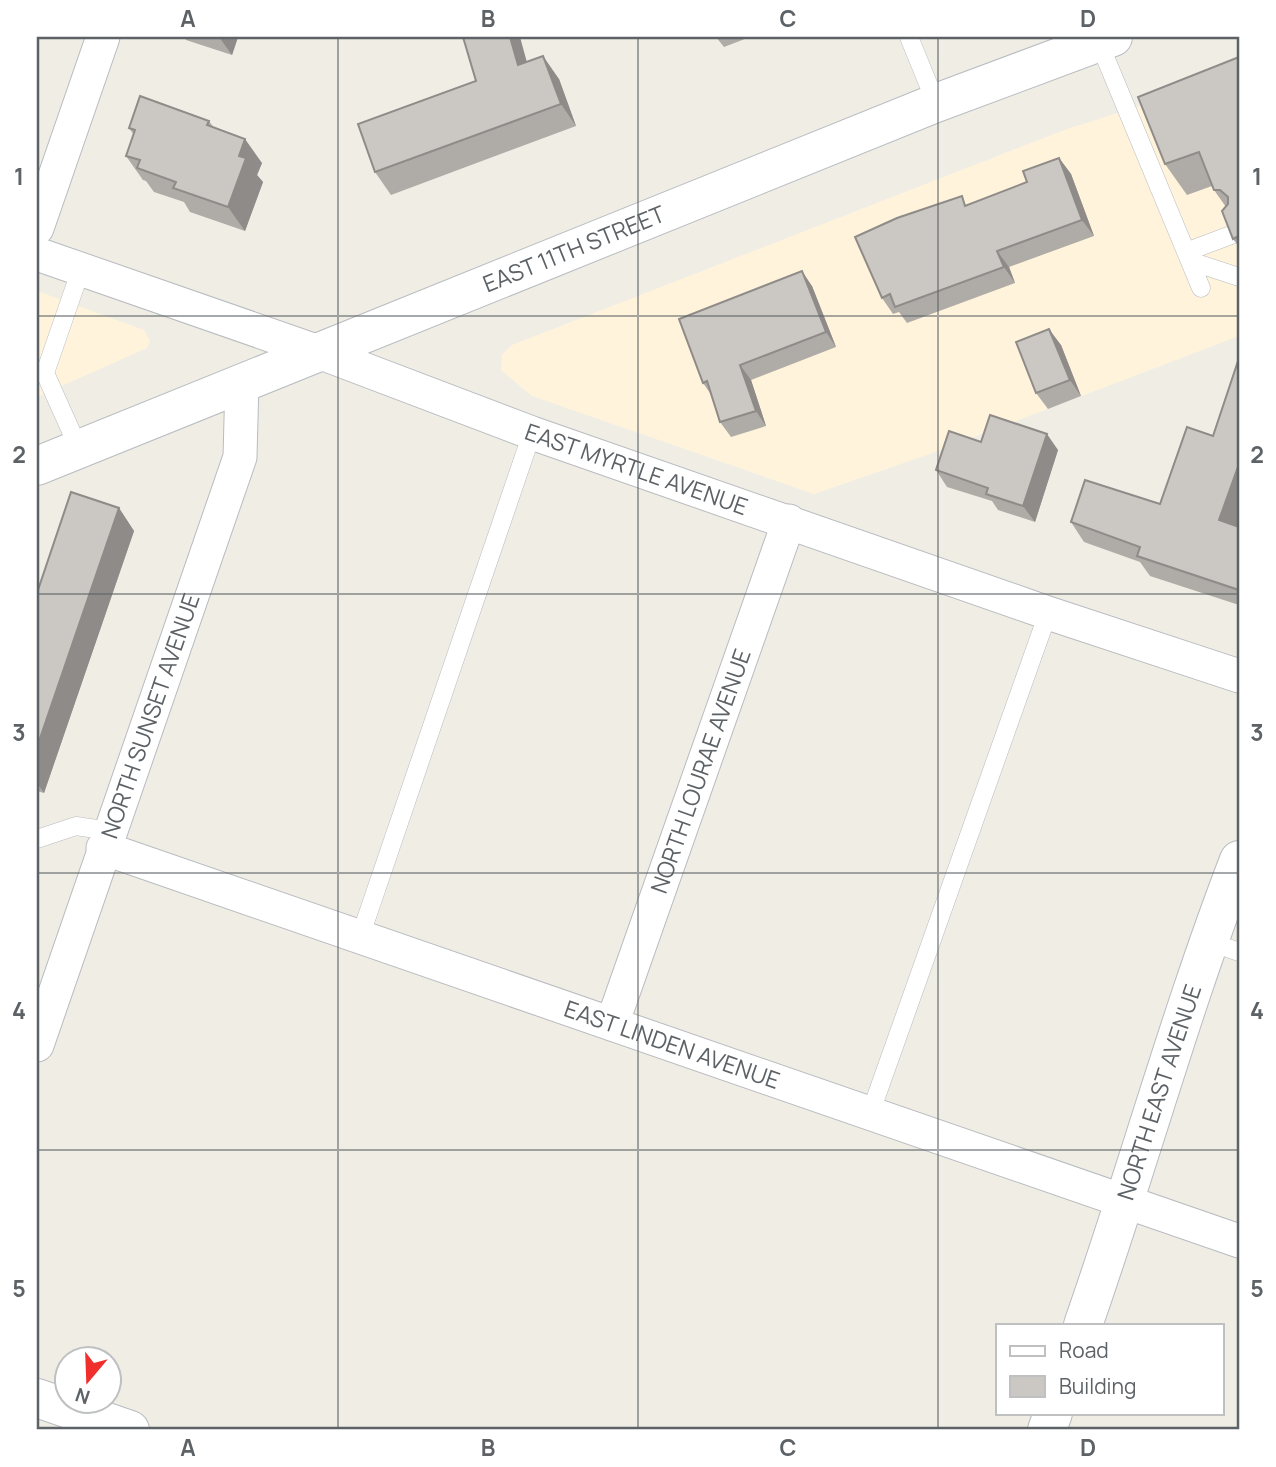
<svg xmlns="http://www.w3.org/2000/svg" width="1276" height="1467" font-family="Manrope,sans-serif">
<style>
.commercial{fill:#fff4db}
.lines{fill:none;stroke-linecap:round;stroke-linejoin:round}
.lane-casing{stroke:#b8bbbf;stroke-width:19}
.street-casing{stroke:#b8bbbf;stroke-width:35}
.secondary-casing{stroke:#b8bcc1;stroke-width:40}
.lane{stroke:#fff;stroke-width:18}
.street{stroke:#fff;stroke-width:33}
.secondary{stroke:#fff;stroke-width:38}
.wall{fill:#afaba7}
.shaded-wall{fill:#8e8b88}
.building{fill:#cbc7c2;stroke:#8e8b88;stroke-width:2}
.grid{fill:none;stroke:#5d6266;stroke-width:2;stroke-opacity:0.55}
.labels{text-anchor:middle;stroke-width:7;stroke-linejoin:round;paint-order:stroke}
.street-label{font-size:23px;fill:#5d6266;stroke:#fff}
.neatline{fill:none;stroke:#5d6266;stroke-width:2.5}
.grid-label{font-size:23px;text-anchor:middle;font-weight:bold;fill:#5d6266}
</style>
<rect width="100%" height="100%" fill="#f0ede5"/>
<path class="commercial" d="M 1239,75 L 1239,336 L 924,456 L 814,494 L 532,396 L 501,370 L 502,355 L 512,345 L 1067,129 Z
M 37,291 L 144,330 L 150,342 L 147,348 L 37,397 Z"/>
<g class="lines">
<defs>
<path id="lane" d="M 909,37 L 936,103
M 1098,40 L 1201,288
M 1186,252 L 1239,232
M 1190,261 L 1239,277
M 79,449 L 45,373 L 81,269
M 37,839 L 76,826 L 110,831
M 360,937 L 532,433
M 1208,941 L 1239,952
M 870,1114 L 1048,613"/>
<g id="street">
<path d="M 37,228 L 103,37"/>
<path id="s1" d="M 37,254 L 316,351 L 532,433 L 1048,613 L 1239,676"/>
<path id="s2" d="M 103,848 L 1239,1241"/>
<path id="s3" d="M 612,1024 L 789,521"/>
<path id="s4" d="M 37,1045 L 240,457 L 242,382"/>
</g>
<g id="secondary">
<path id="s5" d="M 37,466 L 936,103 L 1113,37"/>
<path id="s6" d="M 1083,1325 C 1137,1171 1180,1013 1239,860"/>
<path d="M 37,1398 L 130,1430"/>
<path d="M 1047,1430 L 1053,1413"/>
</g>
</defs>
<use href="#lane" class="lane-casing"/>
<use href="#street" class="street-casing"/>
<use href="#secondary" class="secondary-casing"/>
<use href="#lane" class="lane"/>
<use href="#street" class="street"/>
<use href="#secondary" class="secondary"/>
</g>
<path class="wall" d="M 184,37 L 238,37 L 232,55 L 186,40 Z
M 716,37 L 750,37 L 724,47 Z
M 1239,57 L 1239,247 L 1233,239 L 1226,207 L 1214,190 L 1212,186 L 1187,195 L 1165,164 Z
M 527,62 L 559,79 L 576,126 L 391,195 L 375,172 L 476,81 Z
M 209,121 L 214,128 L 262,163 L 257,175 L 263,182 L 245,231 L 190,212 L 184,202 L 154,192 L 146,181 L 143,180 L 126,156 L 134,135 L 129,128 Z
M 1059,158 L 1071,174 L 1094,236 L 1009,267 L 1015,283 L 907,323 L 899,312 L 893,314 L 882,298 Z
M 812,286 L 836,347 L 751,380 L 766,426 L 731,437 L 720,422 L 710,393 L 703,383 Z
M 1061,345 L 1081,396 L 1048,409 L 1036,393 Z
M 981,442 L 1058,450 L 1035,522 L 998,510 L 992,501 L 947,487 L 936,470 Z
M 1160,504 L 1239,527 L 1239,605 L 1150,576 L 1140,562 L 1084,542 L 1071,522 Z
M 119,508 L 134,531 L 44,793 L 37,791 L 37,593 Z"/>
<path class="shaded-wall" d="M 219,37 L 238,37 L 232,55 Z
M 510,37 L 520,37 L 534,88 L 518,65 Z
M 543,56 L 559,79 L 576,126 L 561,104 Z
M 245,139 L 262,163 L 257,175 L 263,182 L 245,231 L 228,207 L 239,156 Z
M 1059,158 L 1071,174 L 1094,236 L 1082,220 Z
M 997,251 L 1009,267 L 1015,283 L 1004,267 Z
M 802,271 L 812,286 L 836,347 L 826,332 Z
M 1049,329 L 1061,345 L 1081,396 L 1070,380 Z
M 740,365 L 751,380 L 766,426 L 756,411 Z
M 1047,434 L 1058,450 L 1035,522 L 1023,506 Z
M 1239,464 L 1239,522 L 1233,539 L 1219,520 Z
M 119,508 L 134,531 L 44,793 L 37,783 L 37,747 Z"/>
<path class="building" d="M 463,37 L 510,37 L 518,65 L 543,56 L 561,104 L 375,172 L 358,124 L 476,81 Z
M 1239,57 L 1239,236 L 1233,239 L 1222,211 L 1228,204 L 1228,197 L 1220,190 L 1214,190 L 1199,152 L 1165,164 L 1138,97 Z
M 140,96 L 209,121 L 207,125 L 245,139 L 239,156 L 246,158 L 228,207 L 173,188 L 176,182 L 137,168 L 140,160 L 126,156 L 135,130 L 129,128 Z
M 1059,158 L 1082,220 L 997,251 L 1004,267 L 895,307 L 890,294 L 882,298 L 855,237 L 897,218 L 962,196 L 965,206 L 1027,182 L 1023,171 Z
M 802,271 L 826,332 L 740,365 L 756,411 L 720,422 L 707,381 L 703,383 L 679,319 Z
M 1049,329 L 1070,380 L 1036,393 L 1016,342 Z
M 1239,358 L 1239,464 L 1219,520 L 1239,527 L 1239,590 L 1137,556 L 1140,547 L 1071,522 L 1085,480 L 1160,504 L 1187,427 L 1213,436 Z
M 990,415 L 1047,434 L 1023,506 L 986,494 L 988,488 L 936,470 L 949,431 L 981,442 Z
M 71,492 L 119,508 L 37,747 L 37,593 Z"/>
<path class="grid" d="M 338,37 L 338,1430M 638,37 L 638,1430M 938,37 L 938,1430M 37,316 L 1239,316M 37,594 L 1239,594M 37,873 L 1239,873M 37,1150 L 1239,1150"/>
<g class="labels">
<g class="street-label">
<text dy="8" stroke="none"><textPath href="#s5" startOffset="579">EAST 11TH STREET</textPath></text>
<text dy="8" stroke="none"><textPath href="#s1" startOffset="637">EAST MYRTLE AVENUE</textPath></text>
<text dy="8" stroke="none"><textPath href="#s4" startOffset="348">NORTH SUNSET AVENUE</textPath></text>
<text dy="8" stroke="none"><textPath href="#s3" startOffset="268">NORTH LOURAE AVENUE</textPath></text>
<text dy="8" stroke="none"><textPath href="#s2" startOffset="602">EAST LINDEN AVENUE</textPath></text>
<text dy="8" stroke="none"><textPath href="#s6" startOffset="245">NORTH EAST AVENUE</textPath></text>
</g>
</g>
<rect width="1276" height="1467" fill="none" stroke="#ffffff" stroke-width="77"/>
<rect x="996" y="1324" width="228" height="91" fill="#ffffff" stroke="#bec0c2" stroke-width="2"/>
<rect x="1010" y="1346" width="35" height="10" fill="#ffffff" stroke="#bec0c2" stroke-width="2"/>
<text x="1059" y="1358" font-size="21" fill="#5d6266">Road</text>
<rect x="1010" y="1376" width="35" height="21" fill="#cbc7c2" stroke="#bec0c2" stroke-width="2"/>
<text x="1059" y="1394" font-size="21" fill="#5d6266">Building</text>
<g transform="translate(88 1380) rotate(199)"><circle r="33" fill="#ffffff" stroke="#bec0c2" stroke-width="2"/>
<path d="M0-5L12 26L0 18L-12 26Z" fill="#f02e2b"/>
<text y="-10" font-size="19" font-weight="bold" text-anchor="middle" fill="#5d6266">N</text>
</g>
<rect x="38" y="38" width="1200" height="1390" class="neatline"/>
<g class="grid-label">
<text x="188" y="27">A</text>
<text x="488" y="27">B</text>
<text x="788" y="27">C</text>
<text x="1088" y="27">D</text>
<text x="19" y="185">1</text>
<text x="1257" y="185">1</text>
<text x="19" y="463">2</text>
<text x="1257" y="463">2</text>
<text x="19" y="741">3</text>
<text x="1257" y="741">3</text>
<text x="19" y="1019">4</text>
<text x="1257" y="1019">4</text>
<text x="19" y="1297">5</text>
<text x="1257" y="1297">5</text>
<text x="188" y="1456">A</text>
<text x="488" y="1456">B</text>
<text x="788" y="1456">C</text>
<text x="1088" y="1456">D</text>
</g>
</svg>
